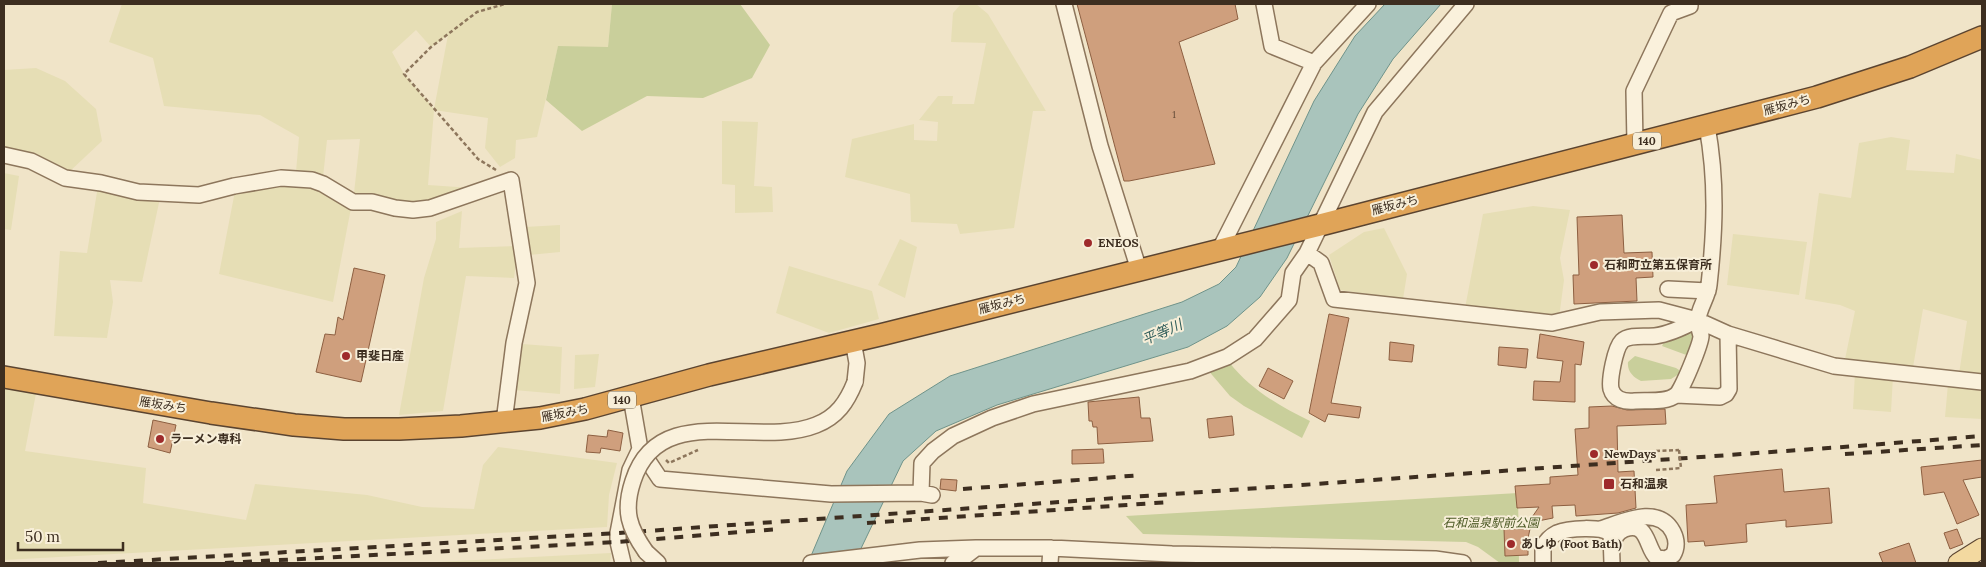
<svg xmlns="http://www.w3.org/2000/svg" width="1986" height="567" font-family="Lora,'Noto Sans JP',serif">
<style>
.farmland{fill:#e6deb5;fill-rule:evenodd}
.green{fill:#c9cf9b}
.water{fill:#a9c4bc;stroke:#6f938a}
.building{fill:#cf9f7d;stroke:#8d5f41}
.lines{fill:none;stroke-linecap:round;stroke-linejoin:round}
.minor-casing{stroke:#8d765c;stroke-width:18}
.major-casing{stroke:#5b4430;stroke-width:21}
.highway-casing{stroke:#5b4430;stroke-width:24}
.path{stroke:#8d765c;stroke-width:2.5;stroke-dasharray:4 2.5;stroke-linecap:butt}
.minor{stroke:#faf1dc;stroke-width:15}
.major{stroke:#f3d9a0;stroke-width:19}
.highway{stroke:#e0a458;stroke-width:21}
.rail{stroke:#3d2e20;stroke-width:4;stroke-dasharray:9 9;stroke-linecap:butt}
.minor-bridge-casing{stroke:#8d765c;stroke-width:18;stroke-linecap:butt}
.path-bridge{stroke:#8d765c;stroke-width:2.5;stroke-dasharray:4 2.5;stroke-linecap:butt}
.minor-bridge{stroke:#faf1dc;stroke-width:15}
.poi-dot{fill:#9e2a2b;stroke:#f7eed8;stroke-width:2}
.labels{text-anchor:middle;stroke-width:4;stroke-linejoin:round;paint-order:stroke}
.number-label{font-size:10px;fill:#624a37}
.shield{fill:#f7eed8;stroke:#756857;stroke-width:1}
.shield-label{font-size:11px;font-weight:bold;fill:#3d2e20}
.street-label{font-size:12px;fill:#3d2e20;stroke:#f7eed8}
.poi-label{font-size:12px;font-weight:bold;fill:#3d2e20;stroke:#f7eed8;text-anchor:start}
.park-label{font-size:12px;font-style:italic;fill:#4d5a26;stroke:#f7eed8}
.water-label{font-size:14px;font-style:italic;fill:#2f5d5a;stroke:#f7eed8}
</style>
<rect width="100%" height="100%" fill="#f0e4c8"/>
<path class="farmland" d="M 122,4 L 612,4 L 608,47 L 558,47 L 537,137 L 516,140 L 515,158 L 500,167 L 485,148 L 488,118 L 434,110 L 428,185 L 486,189 L 430,208 L 353,202 L 360,139 L 327,140 L 323,177 L 296,172 L 299,137 L 260,115 L 164,106 L 153,58 L 109,42 ZM 416,30 L 431,47 L 448,35 L 434,109 L 404,74 L 392,52 Z
M 961,4 L 976,4 L 988,14 L 1046,111 L 1033,111 L 1014,228 L 960,234 L 957,224 L 911,222 L 910,194 L 845,177 L 852,139 L 914,124 L 914,140 L 937,141 L 938,122 L 919,120 L 938,96 L 953,96 L 952,104 L 974,104 L 986,43 L 951,42 L 953,13 Z
M 36,68 L 65,81 L 96,109 L 102,141 L 68,173 L 19,150 L 4,149 L 4,70 Z
M 722,121 L 758,122 L 754,186 L 772,187 L 773,212 L 735,213 L 735,185 L 722,184 Z
M 1891,137 L 1910,140 L 1906,170 L 1954,173 L 1956,154 L 1982,160 L 1982,316 L 1981,324 L 1982,325 L 1982,377 L 1959,374 L 1967,321 L 1923,309 L 1912,373 L 1844,364 L 1855,311 L 1840,305 L 1805,299 L 1819,193 L 1851,198 L 1859,143 Z
M 4,173 L 19,176 L 11,230 L 4,229 Z
M 274,182 L 323,187 L 351,208 L 333,302 L 219,274 L 235,191 Z
M 98,186 L 160,198 L 142,282 L 110,280 L 113,302 L 107,338 L 54,336 L 60,251 L 87,253 Z
M 1533,206 L 1570,210 L 1560,258 L 1564,280 L 1559,318 L 1465,308 L 1483,214 Z
M 462,211 L 459,248 L 518,246 L 514,278 L 466,276 L 443,411 L 399,415 L 424,278 L 436,239 L 436,222 Z
M 560,225 L 560,252 L 529,255 L 525,227 Z
M 1384,228 L 1407,274 L 1403,299 L 1340,290 L 1329,255 L 1364,232 Z
M 1733,234 L 1807,242 L 1799,295 L 1727,285 Z
M 900,239 L 917,247 L 905,298 L 878,285 Z
M 789,266 L 872,291 L 879,319 L 829,333 L 776,313 Z
M 522,344 L 562,347 L 560,394 L 514,390 Z
M 599,354 L 595,387 L 574,389 L 575,355 Z
M 1855,373 L 1893,376 L 1891,412 L 1853,409 Z
M 4,377 L 38,383 L 25,451 L 146,468 L 143,503 L 246,520 L 255,484 L 367,495 L 422,507 L 474,509 L 483,465 L 498,447 L 617,463 L 609,495 L 607,527 L 4,560 Z
M 1948,384 L 1982,387 L 1982,419 L 1945,417 Z
M 611,553 L 610,563 L 417,563 Z"/>
<path class="green" d="M 612,4 L 740,4 L 770,45 L 752,78 L 703,98 L 647,96 L 582,131 L 546,100 L 558,46 L 608,47 Z
M 1696,327 L 1689,356 L 1662,346 L 1664,342 Z
M 1635,356 L 1676,368 L 1679,370 L 1679,374 L 1671,379 L 1641,381 C 1633,377 1627,371 1628,362 Z
M 1229,362 C 1250,389 1279,406 1310,421 L 1302,438 L 1244,406 L 1230,396 L 1207,369 Z
M 1518,493 L 1519,563 L 1500,563 L 1478,547 L 1466,542 L 1143,534 L 1126,516 Z"/>
<path class="water" d="M 1385,4 L 1441,4 L 1393,59 L 1358,114 L 1287,258 L 1260,297 L 1227,326 L 1188,347 L 997,405 L 936,431 L 903,461 L 854,563 L 808,563 L 847,471 L 889,414 L 950,376 L 1182,302 L 1219,284 L 1236,267 L 1314,101 L 1355,36 Z"/>
<path class="building" d="M 1077,4 L 1235,4 L 1238,19 L 1179,42 L 1215,164 L 1129,181 L 1124,181 Z
M 1622,215 L 1624,253 L 1652,252 L 1653,277 L 1636,278 L 1637,301 L 1574,304 L 1573,275 L 1579,275 L 1577,217 Z
M 354,268 L 385,275 L 361,382 L 316,372 L 325,334 L 335,335 L 338,317 L 343,320 Z
M 1329,314 L 1349,318 L 1331,403 L 1361,407 L 1359,418 L 1328,414 L 1325,422 L 1309,413 Z
M 1540,334 L 1584,342 L 1581,365 L 1575,364 L 1575,402 L 1533,400 L 1534,381 L 1560,382 L 1563,361 L 1537,358 Z
M 1390,342 L 1414,345 L 1412,362 L 1389,360 Z
M 1499,347 L 1528,349 L 1526,368 L 1498,365 Z
M 1268,368 L 1293,381 L 1284,399 L 1259,386 Z
M 1139,397 L 1141,418 L 1150,418 L 1153,441 L 1098,444 L 1097,427 L 1093,427 L 1092,421 L 1089,421 L 1088,402 Z
M 1612,406 L 1627,410 L 1665,409 L 1666,424 L 1617,426 L 1618,472 L 1634,471 L 1636,508 L 1618,513 L 1576,516 L 1575,505 L 1552,506 L 1553,518 L 1528,523 L 1539,507 L 1517,508 L 1515,486 L 1550,484 L 1550,477 L 1578,475 L 1575,429 L 1589,428 L 1589,407 Z
M 1232,416 L 1234,435 L 1209,438 L 1207,419 Z
M 153,420 L 176,425 L 170,453 L 148,447 Z
M 608,430 L 623,433 L 620,451 L 601,448 L 600,453 L 586,452 L 588,435 L 607,437 Z
M 1103,449 L 1104,463 L 1072,464 L 1072,450 Z
M 1982,460 L 1982,477 L 1963,480 L 1979,515 L 1957,524 L 1944,492 L 1924,495 L 1921,467 Z
M 1782,469 L 1784,492 L 1829,488 L 1832,523 L 1786,527 L 1786,520 L 1746,524 L 1747,542 L 1705,546 L 1704,541 L 1688,542 L 1686,505 L 1717,503 L 1714,476 Z
M 941,479 L 957,480 L 956,491 L 940,489 Z
M 1504,529 L 1530,529 L 1528,538 L 1528,555 L 1505,556 Z
M 1957,529 L 1963,544 L 1950,549 L 1944,533 Z
M 1909,543 L 1916,563 L 1883,563 L 1879,553 Z"/>
<g class="lines">
<defs>
<path id="minor" d="M 1064,4 L 1100,146 L 1139,270
M 1264,4 L 1272,46 L 1314,63
M 1635,144 L 1634,91 L 1671,13 L 1690,6 L 1690,4
M 4,155 L 31,161 L 65,178 L 101,183 L 138,192 L 199,195 L 234,186 L 281,178 L 312,180 L 323,184 L 353,202 L 372,202 L 395,208 L 413,210 L 430,208 L 511,180 L 527,283 L 514,343 L 504,422
M 1220,249 L 1314,63 L 1368,4
M 1307,253 L 1321,263 L 1334,299 L 1552,323 L 1600,312 L 1659,310 L 1697,320 L 1728,334 L 1834,366 L 1982,382
M 1668,289 L 1708,291
M 1697,320 C 1684,327 1670,334 1655,336 C 1646,337 1629,334 1622,341 C 1615,348 1609,380 1611,389 C 1614,400 1625,402 1635,401 C 1648,400 1666,403 1676,395 C 1682,391 1701,343 1701,336 C 1700,331 1698,326 1698,321 C 1698,309 1708,297 1709,285 C 1715,230 1717,181 1707,126
M 853,341 L 857,363 L 855,382
M 1676,395 L 1720,397 L 1726,394 L 1729,389 L 1728,334
M 631,397 L 640,449 L 660,479 L 831,494 L 921,493 L 932,495
M 921,493 L 922,463 L 933,451 L 953,436 L 992,418 L 1033,404 L 1190,371 L 1227,357 L 1255,339 L 1289,300 L 1293,273 L 1307,253 L 1375,112 L 1466,4
M 1601,529 C 1623,522 1658,504 1673,532 C 1677,540 1677,548 1673,555 L 1666,559 L 1657,558 C 1646,549 1649,521 1625,529 C 1616,532 1613,540 1612,548
M 646,552 L 658,563
M 623,563 L 618,542 L 618,533 L 630,470 L 640,449
M 811,563 L 920,550 L 976,548 L 1051,548 L 1172,554 L 1435,559 L 1463,563
M 953,563 L 959,561 L 976,548
M 1050,563 L 1051,548
M 1543,563 L 1543,547 C 1546,541 1551,536 1557,533 C 1568,528 1602,526 1611,534 L 1612,563"/>
<path id="major" d="M 1958,563 L 1982,548"/>
<path id="highway" d="M 4,377 L 211,413 L 294,425 L 344,429 L 399,429 L 461,426 L 540,418 L 585,409 L 709,375 L 884,334 L 1320,225 L 1817,97 L 1910,67 L 1982,37"/>
</defs>
<use href="#minor" class="minor-casing"/>
<use href="#major" class="major-casing"/>
<use href="#highway" class="highway-casing"/>
<path class="path" d="M 496,170 L 478,159 L 404,74 L 431,47 L 477,12 L 505,4
M 1656,451 L 1679,450
M 666,460 L 669,463 L 698,450
M 1656,470 L 1681,468"/>
<use href="#minor" class="minor"/>
<use href="#major" class="major"/>
<use href="#highway" class="highway"/>
<path class="rail" d="M 1845,454 L 1982,445
M 963,489 L 1142,475
M 867,523 L 1169,502
M 98,563 L 618,533 L 1857,446 L 1982,436
M 225,563 L 618,542 L 778,529"/>
<defs>
<path id="minor-bridge" d="M 646,552 C 629,528 623,511 633,481 C 659,399 756,449 816,425 C 837,417 847,402 855,382"/>
</defs>
<use href="#minor-bridge" class="minor-bridge-casing"/>
<path class="path-bridge" d="M 1679,450 L 1681,468"/>
<use href="#minor-bridge" class="minor-bridge"/>
</g>
<g class="poi-dot">
<circle cx="1088" cy="243" r="5"/>
<circle cx="1594" cy="265" r="5"/>
<circle cx="346" cy="356" r="5"/>
<circle cx="160" cy="439" r="5"/>
<circle cx="1594" cy="454" r="5"/>
<rect x="1603" y="478" width="12" height="12" rx="2.5"/>
<circle cx="1511" cy="544" r="5"/>
</g>
<g class="labels">
<g class="number-label">
<text x="1174" y="118">1</text>
</g>
<g class="shield">
<rect x="1633" y="132.5" width="28" height="17" rx="4"/>
<rect x="608" y="391.5" width="28" height="17" rx="4"/>
</g>
<g class="shield-label">
<text x="1647" y="145">140</text>
<text x="622" y="404">140</text>
</g>
<g class="street-label">
<text transform="translate(1787 105) rotate(-15)" y="4">雁坂みち</text>
<text transform="translate(1395 205) rotate(-14)" y="4">雁坂みち</text>
<text transform="translate(1002 304) rotate(-14)" y="4">雁坂みち</text>
<text transform="translate(163 405) rotate(9)" y="4">雁坂みち</text>
<text transform="translate(565 413) rotate(-11)" y="4">雁坂みち</text>
</g>
<g class="poi-label">
<text x="1098" y="247">ENEOS</text>
<text x="1604" y="269">石和町立第五保育所</text>
<text x="356" y="360">甲斐日産</text>
<text x="170" y="443">ラーメン専科</text>
<text x="1604" y="458">NewDays</text>
<text x="1620" y="488">石和温泉</text>
<text x="1521" y="548">あしゆ (Foot Bath)</text>
</g>
<g class="park-label">
<text x="1491" y="527">石和温泉駅前公園</text>
</g>
<g class="water-label">
<text transform="translate(1162 332) rotate(-24)" y="5">平等川</text>
</g>
</g>
<rect width="1986" height="567" fill="none" stroke="#3d2e20" stroke-width="10"/>
<path d="M18 542v8h105v-8" fill="none" stroke="#3d2e20" stroke-width="2.5"/>
<text x="25" y="542" font-size="15" fill="#3d2e20" stroke="#f7eed8" stroke-width="4" paint-order="stroke">50 m</text>
</svg>
